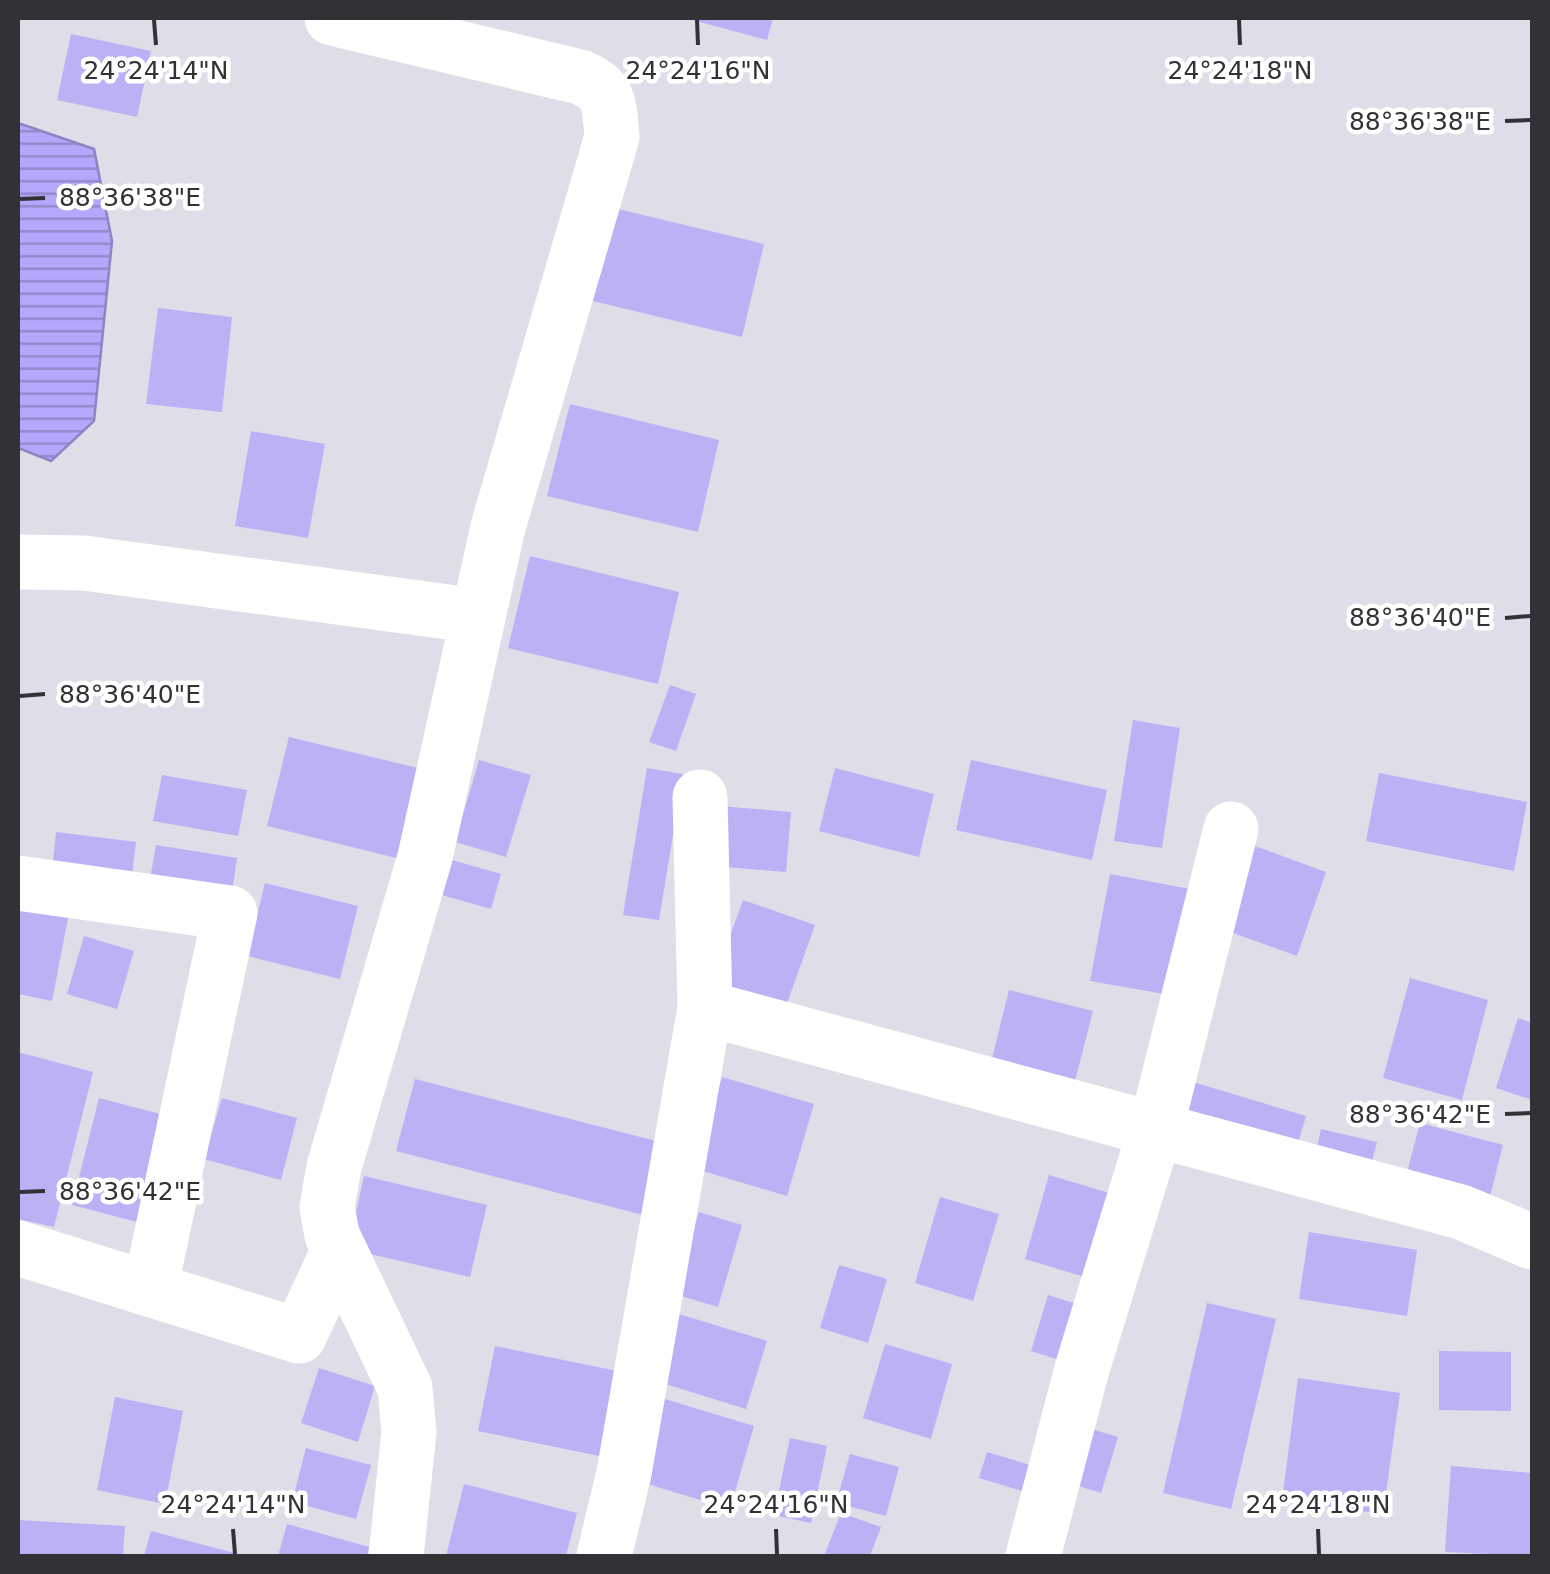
<svg xmlns="http://www.w3.org/2000/svg" width="1550" height="1574" font-family="'DejaVu Sans',sans-serif">
<style>
.water{fill:url(#water-rules);stroke:#8d84c0;stroke-width:2.5}
.building{fill:#bbb2f6}
.lines{fill:none;stroke-linecap:round;stroke-linejoin:round}
.minor{stroke:#fff;stroke-width:55}
.ticks{fill:none;stroke:#323135;stroke-width:4}
.ticks-label{font-size:25px;text-anchor:middle;fill:#323135;stroke:#fff;stroke-width:9;stroke-linejoin:round;paint-order:stroke}
</style>
<defs>
<pattern id="water-rules" width="6" height="5" patternUnits="userSpaceOnUse" patternTransform="scale(2.5)"><rect width="6" height="5" fill="#b4a7fc"/><path d="M0 2.5h6" fill="none" stroke="#9389cd"/></pattern>
</defs>
<rect width="100%" height="100%" fill="#dedde8"/>
<path class="water" d="M 18,123 L 94,149 L 112,241 L 94,421 L 51,461 L 18,448 Z"/>
<path class="building" d="M 685,18 L 773,18 L 767,40 Z
M 71,34 L 151,51 L 137,117 L 57,100 Z
M 614,208 L 764,244 L 742,337 L 593,301 Z
M 158,308 L 232,317 L 222,412 L 146,404 Z
M 570,404 L 719,440 L 698,532 L 547,496 Z
M 251,431 L 325,444 L 308,538 L 235,526 Z
M 530,556 L 679,592 L 658,684 L 508,648 Z
M 670,685 L 696,694 L 676,751 L 649,742 Z
M 1133,720 L 1180,728 L 1162,848 L 1114,841 Z
M 289,737 L 422,769 L 400,859 L 267,826 Z
M 479,760 L 531,775 L 506,857 L 455,842 Z
M 971,760 L 1107,790 L 1092,860 L 956,830 Z
M 647,768 L 683,774 L 659,920 L 623,915 Z
M 835,768 L 934,794 L 919,857 L 819,831 Z
M 1379,773 L 1527,802 L 1514,871 L 1366,841 Z
M 162,775 L 247,790 L 238,836 L 153,821 Z
M 720,806 L 791,812 L 786,872 L 714,866 Z
M 56,832 L 136,842 L 129,900 L 50,890 Z
M 156,845 L 237,858 L 226,933 L 143,919 Z
M 1255,846 L 1326,872 L 1297,956 L 1225,930 Z
M 452,860 L 501,874 L 491,909 L 442,895 Z
M 1110,874 L 1190,889 L 1170,995 L 1090,981 Z
M 265,883 L 358,906 L 340,979 L 247,956 Z
M 743,900 L 815,925 L 785,1009 L 713,984 Z
M 18,903 L 69,913 L 52,1001 L 18,994 Z
M 84,936 L 134,951 L 117,1009 L 67,994 Z
M 1410,978 L 1488,1000 L 1462,1100 L 1383,1078 Z
M 1009,990 L 1093,1011 L 1066,1116 L 983,1095 Z
M 1518,1018 L 1532,1023 L 1532,1100 L 1496,1088 Z
M 18,1052 L 93,1072 L 54,1227 L 18,1219 Z
M 1173,1076 L 1306,1116 L 1285,1187 L 1151,1146 Z
M 722,1077 L 814,1104 L 787,1196 L 696,1169 Z
M 415,1079 L 664,1143 L 647,1216 L 396,1151 Z
M 99,1098 L 168,1116 L 141,1223 L 72,1205 Z
M 222,1098 L 297,1118 L 281,1180 L 204,1159 Z
M 1420,1123 L 1503,1145 L 1484,1220 L 1400,1199 Z
M 1321,1129 L 1377,1142 L 1362,1201 L 1308,1187 Z
M 1049,1175 L 1126,1198 L 1101,1282 L 1025,1259 Z
M 364,1176 L 487,1205 L 470,1277 L 348,1249 Z
M 940,1197 L 999,1214 L 973,1301 L 915,1283 Z
M 699,1212 L 742,1225 L 718,1307 L 674,1294 Z
M 1309,1232 L 1417,1250 L 1407,1316 L 1299,1299 Z
M 839,1265 L 887,1279 L 868,1343 L 820,1328 Z
M 1048,1295 L 1083,1306 L 1066,1362 L 1031,1351 Z
M 1207,1303 L 1276,1319 L 1231,1509 L 1163,1493 Z
M 679,1314 L 767,1341 L 746,1409 L 659,1382 Z
M 885,1344 L 952,1364 L 931,1439 L 863,1418 Z
M 495,1346 L 627,1373 L 609,1458 L 478,1431 Z
M 1439,1351 L 1511,1352 L 1511,1411 L 1439,1410 Z
M 319,1368 L 375,1386 L 358,1442 L 301,1423 Z
M 1298,1378 L 1400,1393 L 1383,1514 L 1282,1500 Z
M 655,1396 L 754,1426 L 730,1509 L 631,1479 Z
M 115,1397 L 183,1411 L 165,1504 L 97,1490 Z
M 1075,1424 L 1118,1437 L 1101,1493 L 1059,1480 Z
M 790,1438 L 827,1446 L 811,1523 L 774,1515 Z
M 306,1448 L 371,1465 L 356,1519 L 292,1502 Z
M 987,1452 L 1030,1465 L 1022,1491 L 979,1478 Z
M 850,1454 L 899,1467 L 886,1516 L 836,1503 Z
M 1451,1466 L 1532,1473 L 1530,1556 L 1445,1552 Z
M 464,1484 L 577,1513 L 566,1556 L 446,1556 Z
M 841,1513 L 881,1527 L 870,1556 L 824,1556 Z
M 18,1520 L 125,1526 L 123,1556 L 18,1556 Z
M 287,1524 L 369,1547 L 367,1556 L 278,1556 Z
M 151,1531 L 242,1555 L 242,1556 L 144,1556 Z"/>
<g class="lines">
<path class="minor" d="M 332,18 L 580,77 C 612,90 609,106 612,137 L 498,527 L 425,857 L 334,1167 L 327,1207 L 332,1235 L 405,1388 L 409,1432 L 396,1556
M 18,562 L 84,563 L 478,616
M 18,883 L 230,913 L 150,1289
M 705,1008 L 1461,1212 L 1532,1242
M 18,1248 L 299,1336 L 339,1250
M 604,1556 L 624,1473 L 705,1008 L 700,797
M 1033,1556 L 1082,1369 L 1156,1128 L 1231,829"/>
</g>
<path class="ticks" d="M 154,20 L 156,45M 697,20 L 698,45M 1239,20 L 1240,45M 1505,121 L 1530,120M 20,199 L 45,198M 1505,618 L 1530,616M 20,696 L 45,694M 1505,1114 L 1530,1113M 20,1192 L 45,1191M 233,1529 L 235,1554M 776,1529 L 777,1554M 1318,1529 L 1319,1554"/>
<g class="ticks-label">
<text x="156" y="79">24°24'14"N</text>
<text x="698" y="79">24°24'16"N</text>
<text x="1240" y="79">24°24'18"N</text>
<text x="1420" y="130">88°36'38"E</text>
<text x="130" y="206">88°36'38"E</text>
<text x="1420" y="626">88°36'40"E</text>
<text x="130" y="703">88°36'40"E</text>
<text x="1420" y="1123">88°36'42"E</text>
<text x="130" y="1200">88°36'42"E</text>
<text x="233" y="1513">24°24'14"N</text>
<text x="776" y="1513">24°24'16"N</text>
<text x="1318" y="1513">24°24'18"N</text>
</g>
<rect width="1550" height="1574" fill="none" stroke="#323135" stroke-width="40"/>
</svg>
